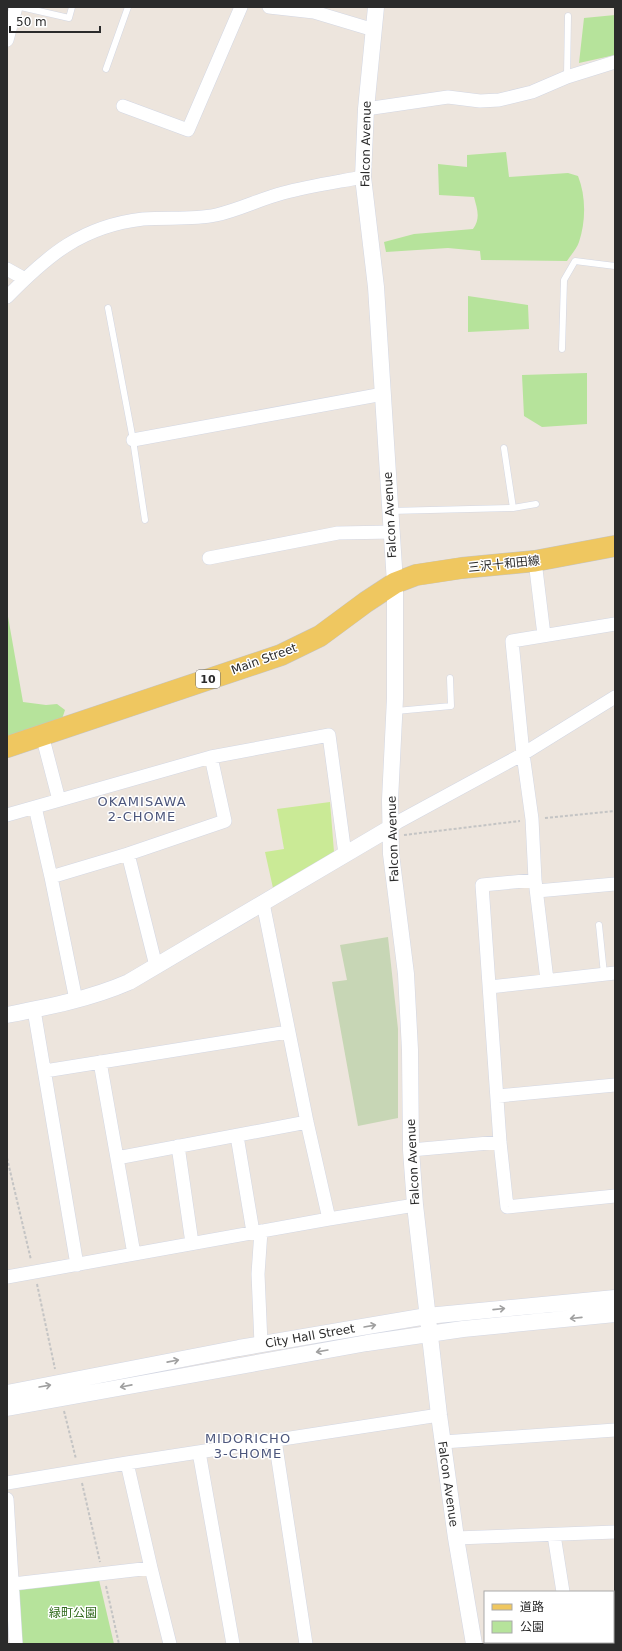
<svg xmlns="http://www.w3.org/2000/svg" width="622" height="1651" font-family="'DejaVu Sans','Noto Sans JP',sans-serif">
<style>
.green{fill:#b6e39b}
.cemetery{fill:#c7d6b5}
.pitch{fill:#caea96}
.lines{fill:none;stroke-linecap:round;stroke-linejoin:round}
.service-casing{stroke:#d3d7e3;stroke-width:7}
.minor-casing{stroke:#d3d7e3;stroke-width:14}
.tertiary-casing{stroke:#d3d7e3;stroke-width:17}
.primary-casing{stroke:#c4c4c4;stroke-width:22}
.path{stroke:#c4c4c4;stroke-width:2;stroke-dasharray:3 2;stroke-linecap:butt}
.service{stroke:#fff;stroke-width:6}
.minor{stroke:#fff;stroke-width:13}
.tertiary{stroke:#fff;stroke-width:16}
.primary{stroke:#efc760;stroke-width:21}
.oneway{stroke:#a0a0a0}
.labels{text-anchor:middle;stroke-width:3;stroke-linejoin:round;paint-order:stroke}
.shield{fill:#fff;stroke:#6b6b6b;stroke-width:1}
.shield-label{font-size:11px;font-weight:bold;fill:#2b2b2b}
.street-label{font-size:12px;fill:#2b2b2b;stroke:#fff}
.park-label{font-size:12px;fill:#2f681b;stroke:#fff}
.neighbourhood-label{font-size:13px;letter-spacing:1px;fill:#4c567c;stroke:#fff}
</style>
<rect width="100%" height="100%" fill="#ede5dd"/>
<path class="green" d="M 615,15 L 615,55 L 579,63 L 584,18 Z
M 506,152 L 509,177 L 568,173 L 578,176 C 586,196 586,221 579,242 C 577,248 571,255 567,261 L 481,260 L 480,251 L 448,248 L 386,252 L 384,242 L 414,234 L 473,229 C 481,218 477,209 474,197 L 439,195 L 438,164 L 467,167 L 467,155 Z
M 468,296 L 528,305 L 529,329 L 468,332 Z
M 587,373 L 587,424 L 542,427 L 524,416 L 522,375 Z
M 7,611 L 23,702 L 46,705 L 57,704 L 65,710 L 62,719 L 7,737 Z
M 99,1580 L 114,1644 L 21,1644 L 17,1590 Z"/>
<path class="cemetery" d="M 388,937 L 398,1029 L 398,1118 L 358,1126 L 332,982 L 347,980 L 340,945 Z"/>
<path class="pitch" d="M 330,802 L 334,852 L 273,888 L 265,852 L 284,849 L 277,809 Z"/>
<g class="lines">
<defs>
<path id="service" d="M 21,7 L 69,18 L 72,7
M 106,69 L 128,7
M 567,76 L 568,16
M 108,308 L 133,440 L 145,520
M 562,349 L 564,280 L 575,261 L 615,266
M 513,508 L 536,504
M 390,511 L 513,508 L 504,448
M 396,711 L 451,706 L 450,678
M 599,925 L 604,974"/>
<path id="minor" d="M 269,7 L 314,12 L 374,30
M 7,40 L 16,7
M 123,106 L 188,130 L 241,7
M 366,109 L 448,97 L 480,101 L 499,100 L 532,92 L 567,77 L 615,62
M 7,269 L 25,279
M 7,297 C 48,255 82,226 143,219 C 168,217 192,220 216,215 C 239,210 260,199 283,193 C 309,186 337,182 363,177
M 133,440 L 383,394
M 209,558 L 338,533 L 392,532
M 535,561 L 544,635
M 42,735 L 59,800
M 35,807 L 51,877 L 76,1000
M 7,815 L 211,757 L 329,735 L 345,854
M 390,828 L 398,822 L 523,754 L 615,697
M 128,854 L 156,966
M 51,877 L 128,854 L 225,821 L 211,757
M 535,880 L 482,885 L 500,1142 L 507,1207 L 615,1196
M 537,891 L 615,884
M 263,903 L 307,1122 L 329,1219
M 547,980 L 535,880 L 532,819 L 523,754 L 512,641 L 615,624
M 490,987 L 615,973
M 34,1010 L 77,1265
M 100,1062 L 134,1254
M 45,1071 L 288,1032
M 498,1096 L 615,1085
M 237,1136 L 253,1232
M 178,1146 L 192,1243
M 411,1150 L 500,1142
M 117,1158 L 307,1122
M 7,1277 L 329,1219 L 415,1205
M 261,1344 L 258,1274 L 261,1231
M 275,1440 L 306,1644
M 443,1442 L 615,1430
M 199,1452 L 233,1644
M 127,1463 L 151,1568 L 170,1644
M 7,1483 L 127,1463 L 439,1415
M 7,1499 L 16,1644
M 554,1535 L 563,1592
M 456,1538 L 615,1532
M 13,1584 L 151,1568
M 613,1632 L 615,1632
M 572,1642 L 572,1644"/>
<path id="tertiary" d="M 376,7 L 366,109 L 363,177 L 376,287 L 395,583 L 395,698 L 390,800 L 391,854 L 406,974 L 410,1050 L 411,1150 L 415,1205 L 439,1415 L 456,1538 L 474,1644
M 7,1015 C 48,1007 90,999 129,982 L 390,828
M 7,1393 L 239,1348 L 427,1316 L 615,1298
M 7,1408 L 367,1343 L 463,1329 L 615,1314"/>
<path id="primary" d="M 7,747 L 281,655 L 320,636 L 366,602 L 395,583 L 416,575 L 462,568 L 535,561 L 615,546"/>
</defs>
<use href="#service" class="service-casing"/>
<use href="#minor" class="minor-casing"/>
<use href="#tertiary" class="tertiary-casing"/>
<use href="#primary" class="primary-casing"/>
<path class="path" d="M 545,818 L 615,811
M 404,835 L 520,821
M 7,1158 L 31,1260
M 37,1284 L 55,1369
M 64,1411 L 76,1459
M 82,1483 L 100,1562
M 106,1586 L 119,1644"/>
<use href="#service" class="service"/>
<use href="#minor" class="minor"/>
<use href="#tertiary" class="tertiary"/>
<use href="#primary" class="primary"/>
</g>
<defs><path id="oneway-shaft" d="M-6 0H5M1.5-3L5.5 0L1.5 3" fill="none" stroke-width="1.6" stroke-linecap="round" stroke-linejoin="round"/></defs>
<g class="oneway">
<use href="#oneway-shaft" transform="translate(499 1309) rotate(-6)"/>
<use href="#oneway-shaft" transform="translate(576 1318) rotate(174)"/>
<use href="#oneway-shaft" transform="translate(370 1326) rotate(-10)"/>
<use href="#oneway-shaft" transform="translate(322 1351) rotate(170)"/>
<use href="#oneway-shaft" transform="translate(173 1361) rotate(-11)"/>
<use href="#oneway-shaft" transform="translate(45 1386) rotate(-10)"/>
<use href="#oneway-shaft" transform="translate(126 1386) rotate(169)"/>
</g>
<g class="labels">
<rect class="shield" x="196" y="670" width="24" height="18" rx="3"/>
<g class="shield-label">
<text x="208" y="683">10</text>
</g>
<g class="street-label">
<text transform="translate(366 144) rotate(-89)" y="4">Falcon Avenue</text>
<text transform="translate(390 515) rotate(-93)" y="4">Falcon Avenue</text>
<text transform="translate(504 564) rotate(-6)" y="4">三沢十和田線</text>
<text transform="translate(264 659) rotate(-20)" y="4">Main Street</text>
<text transform="translate(393 839) rotate(-92)" y="4">Falcon Avenue</text>
<text transform="translate(413 1162) rotate(-93)" y="4">Falcon Avenue</text>
<text transform="translate(310 1336) rotate(-10)" y="4">City Hall Street</text>
<text transform="translate(448 1484) rotate(82)" y="4">Falcon Avenue</text>
</g>
<g class="park-label">
<text x="73" y="1617">緑町公園</text>
</g>
<g class="neighbourhood-label">
<text x="142" y="806">OKAMISAWA<tspan x="142" dy="15">2-CHOME</tspan></text>
<text x="248" y="1443">MIDORICHO<tspan x="248" dy="15">3-CHOME</tspan></text>
</g>
</g>
<rect width="622" height="1651" fill="none" stroke="#2b2b2b" stroke-width="16"/>
<rect x="484" y="1591" width="130" height="52" fill="#ffffff" stroke="#aaaaaa"/>
<rect x="492" y="1604" width="20" height="6" fill="#efc760" stroke="#aaaaaa"/>
<text x="520" y="1611" font-size="12" fill="#2b2b2b">道路</text>
<rect x="492" y="1621" width="20" height="12" fill="#b6e39b" stroke="#aaaaaa"/>
<text x="520" y="1631" font-size="12" fill="#2b2b2b">公園</text>
<path d="M10 26v6h90v-6" fill="none" stroke="#2b2b2b" stroke-width="2"/>
<text x="16" y="26" font-size="12" fill="#2b2b2b" stroke="#ffffff" stroke-width="3" paint-order="stroke">50 m</text>
</svg>
